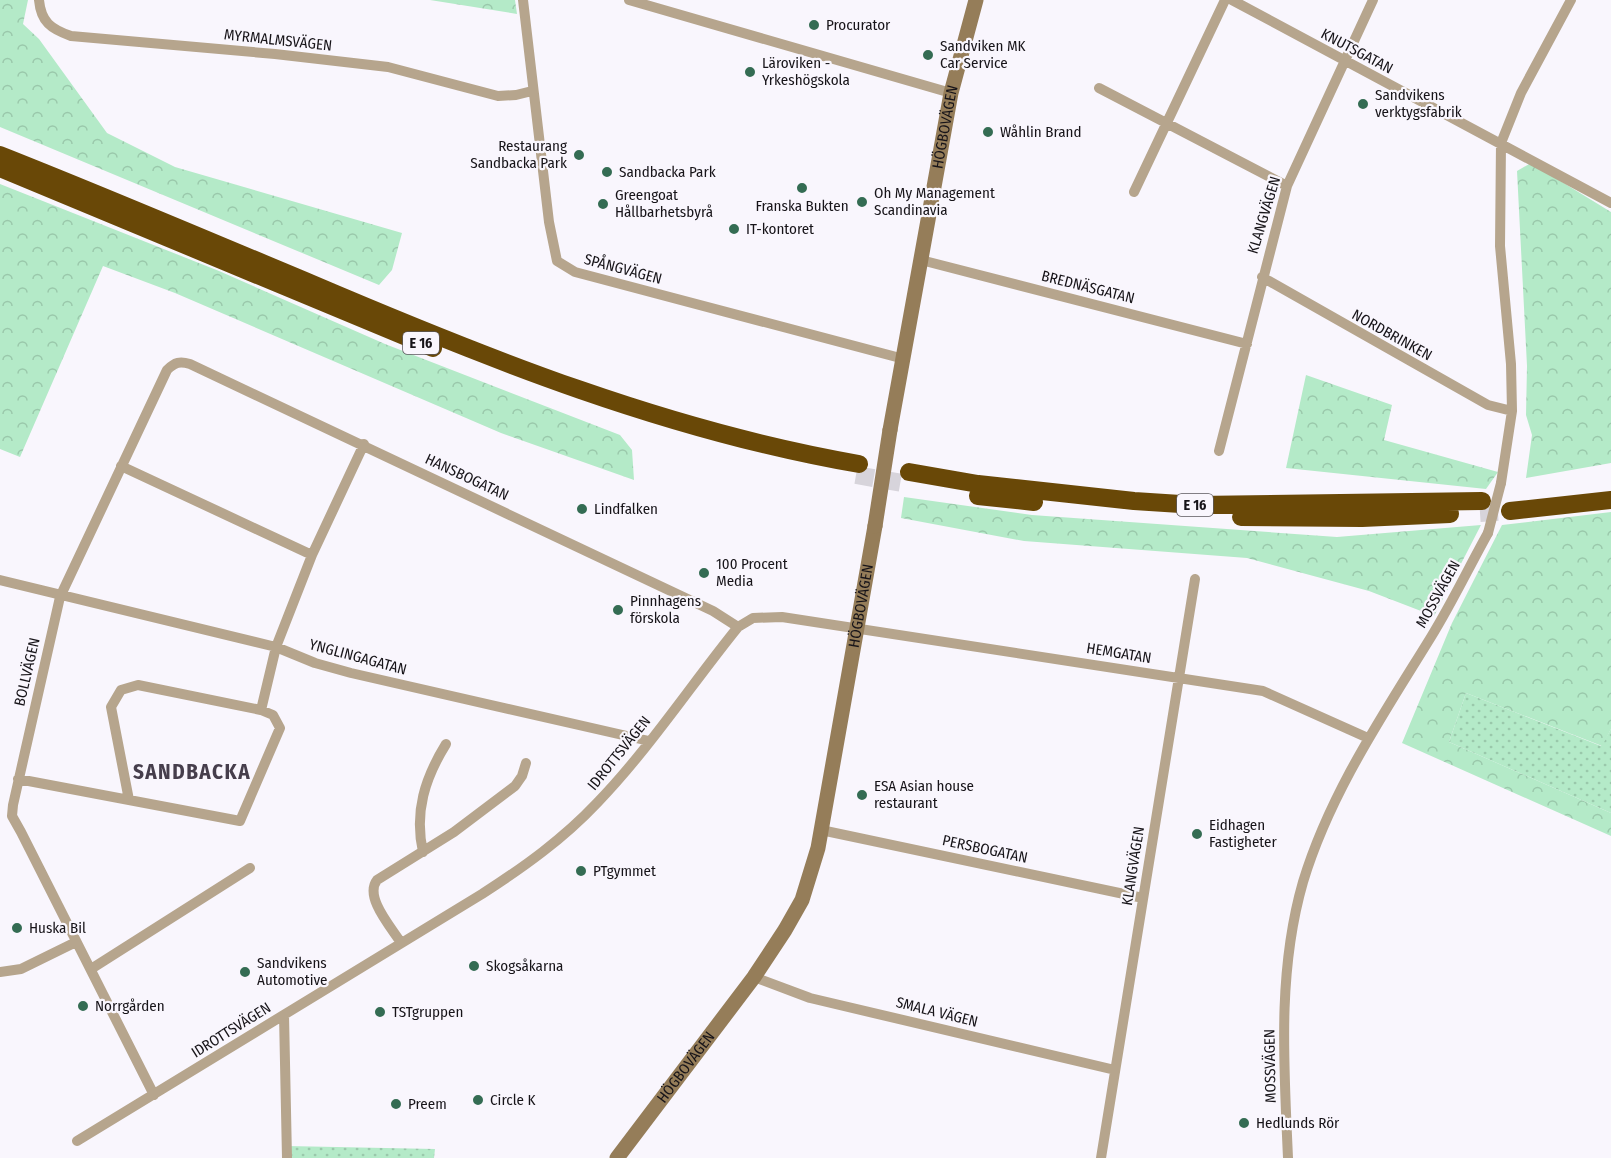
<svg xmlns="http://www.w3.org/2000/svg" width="1611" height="1158" font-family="'Fira Sans Condensed',sans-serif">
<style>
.grass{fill:url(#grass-dots)}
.forest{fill:url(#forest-crowns)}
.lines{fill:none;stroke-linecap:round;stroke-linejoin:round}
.highway-tunnel{stroke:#d7d4db;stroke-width:18;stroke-dasharray:18 9;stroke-linecap:butt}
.street{stroke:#b6a58d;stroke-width:10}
.secondary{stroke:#957d59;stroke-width:15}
.highway{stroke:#694807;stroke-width:18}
.street-bridge{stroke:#b6a58d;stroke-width:10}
.secondary-bridge{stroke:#957d59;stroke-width:15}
.poi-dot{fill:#346c53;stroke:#f9f6fd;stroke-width:2}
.labels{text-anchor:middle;stroke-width:4.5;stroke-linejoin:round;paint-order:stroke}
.shield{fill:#f9f6fd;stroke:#5b585d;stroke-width:1.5}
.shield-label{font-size:14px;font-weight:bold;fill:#171419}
.poi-label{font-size:15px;fill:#171419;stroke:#f9f6fd;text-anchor:start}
.street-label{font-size:15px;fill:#171419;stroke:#f9f6fd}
.district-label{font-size:21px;font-weight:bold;letter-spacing:1.5px;fill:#463e4c;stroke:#f9f6fd}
</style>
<defs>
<pattern id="grass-dots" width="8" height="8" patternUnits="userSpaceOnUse" patternTransform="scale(1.5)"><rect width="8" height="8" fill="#b4eac8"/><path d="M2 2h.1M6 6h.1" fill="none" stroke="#9ac8ab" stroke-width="1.8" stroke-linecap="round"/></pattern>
<pattern id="forest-crowns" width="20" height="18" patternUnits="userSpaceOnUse" patternTransform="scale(1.5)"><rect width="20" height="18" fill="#b4eac8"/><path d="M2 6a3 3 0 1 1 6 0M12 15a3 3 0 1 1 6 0" fill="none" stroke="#9ac8ab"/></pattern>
</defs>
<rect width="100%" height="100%" fill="#f9f6fd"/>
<path class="grass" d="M 1466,693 L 1601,746 L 1611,729 L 1611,813 L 1449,742 Z
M 287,1146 L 435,1149 L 434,1158 L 287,1158 Z"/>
<path class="forest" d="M 0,0 L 28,0 L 23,24 L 39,39 L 107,133 L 175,167 L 402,233 L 392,270 L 379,285 L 0,127 Z
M 430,0 L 515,0 L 517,14 Z
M 1531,163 L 1611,212 L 1611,463 L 1526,478 L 1532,435 L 1526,415 L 1527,366 L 1517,171 Z
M 0,184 L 219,271 L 385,344 L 620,435 L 632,450 L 634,480 L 501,433 L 175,293 L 103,266 L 20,457 L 0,449 Z
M 1306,375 L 1392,405 L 1384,440 L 1498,472 L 1486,489 L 1286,468 Z
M 904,497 L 1032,515 L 1337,537 L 1481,525 L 1434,616 L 1369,591 L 1247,558 L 1024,541 L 901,518 Z
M 1611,512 L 1611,729 L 1602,746 L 1466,693 L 1449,742 L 1611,813 L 1611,836 L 1402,743 L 1452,623 L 1502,525 Z"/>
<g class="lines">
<path class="highway-tunnel" d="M 856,475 L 908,484
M 1480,513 L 1510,511"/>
<path class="street" d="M 39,0 C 41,22 51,29 71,36 L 275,54 L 388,67 L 498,96 L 516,95 L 532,91
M 523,0 L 549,222 L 557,261 L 575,272 L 904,359
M 629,0 L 951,93
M 1232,0 L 1611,203
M 1099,88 L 1287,186
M 1134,192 L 1225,0
M 921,260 L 1247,344
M 1262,277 L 1488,405 L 1512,411
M 1219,451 L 1287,186 L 1373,0
M 121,466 L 312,555
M 1501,483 L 1512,411 L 1511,364 L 1500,246 L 1501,143 L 1521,93 L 1571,0
M 0,580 L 276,647 L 315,663 L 351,673 L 649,741
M 261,710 L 276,647 L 312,555 L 364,444
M 18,779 L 240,821 L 280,728 L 273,715 L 261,710 L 138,685 L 121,690 L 111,707 L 129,800
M 821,830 L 1143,898
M 423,852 C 414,812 425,778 446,744
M 401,943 C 391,927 364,897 377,880 L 454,832 L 515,786 L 522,776 L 526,763
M 91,969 L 250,868
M 0,972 L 21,969 L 76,942
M 754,977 L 810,998 L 1115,1070
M 284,1015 L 287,1158
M 154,1095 L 21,832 L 12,816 L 13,805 L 60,597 L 167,370 C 175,362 180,361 190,364 L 713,611 L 738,627
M 77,1141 L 482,894 C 524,867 563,839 597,803 C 649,749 691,685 738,627 L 753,618 L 782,617 L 1263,691 L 1368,738
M 1101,1158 L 1195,579
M 1288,1158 C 1284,1066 1277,972 1303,882 C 1330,793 1383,715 1431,637 C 1452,603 1469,567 1488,533"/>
<g class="secondary">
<path id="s1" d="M 890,430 L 951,93 L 976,0"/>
<path id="s2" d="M 617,1158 L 754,977 L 785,930 L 802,900 L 818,848 L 875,526"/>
</g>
<path class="highway" d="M 0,155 C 104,196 207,240 310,283 C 488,359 668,431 859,464
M 0,168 L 433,348
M 909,472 L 978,484 L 1134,501 L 1196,505 L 1482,501
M 978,496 L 1034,502
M 1510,511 L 1611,500
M 1241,517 L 1362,518 L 1450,514"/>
<path class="street-bridge" d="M 1488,533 L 1501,483"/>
<path class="secondary-bridge" d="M 875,526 L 890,430"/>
</g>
<g class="poi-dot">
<circle cx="814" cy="25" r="6"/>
<circle cx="928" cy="55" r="6"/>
<circle cx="750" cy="72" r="6"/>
<circle cx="1363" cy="104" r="6"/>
<circle cx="988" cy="132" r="6"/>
<circle cx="579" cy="155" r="6"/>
<circle cx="607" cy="172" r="6"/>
<circle cx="802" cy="188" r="6"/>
<circle cx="862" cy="202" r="6"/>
<circle cx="603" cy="204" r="6"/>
<circle cx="734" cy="229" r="6"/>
<circle cx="582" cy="509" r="6"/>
<circle cx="704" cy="573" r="6"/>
<circle cx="618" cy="610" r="6"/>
<circle cx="862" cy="795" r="6"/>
<circle cx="1197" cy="834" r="6"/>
<circle cx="581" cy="871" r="6"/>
<circle cx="17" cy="928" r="6"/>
<circle cx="474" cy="966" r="6"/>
<circle cx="245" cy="972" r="6"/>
<circle cx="83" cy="1006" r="6"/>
<circle cx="380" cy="1012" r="6"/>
<circle cx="478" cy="1100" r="6"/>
<circle cx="396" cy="1104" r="6"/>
<circle cx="1244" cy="1123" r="6"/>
</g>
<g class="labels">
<g class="shield">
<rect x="403" y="332" width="36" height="22" rx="4.5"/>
<rect x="1177" y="494" width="36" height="22" rx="4.5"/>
</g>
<g class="shield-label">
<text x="421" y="348">E 16</text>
<text x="1195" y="510">E 16</text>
</g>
<g class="poi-label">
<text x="826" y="30">Procurator</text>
<text x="940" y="51">Sandviken MK<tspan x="940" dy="17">Car Service</tspan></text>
<text x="762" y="68">Läroviken -<tspan x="762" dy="17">Yrkeshögskola</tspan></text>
<text x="1375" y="100">Sandvikens<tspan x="1375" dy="17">verktygsfabrik</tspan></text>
<text x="1000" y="137">Wåhlin Brand</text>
<text x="567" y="151" text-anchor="end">Restaurang<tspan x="567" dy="17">Sandbacka Park</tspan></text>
<text x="619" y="177">Sandbacka Park</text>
<text x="874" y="198">Oh My Management<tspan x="874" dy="17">Scandinavia</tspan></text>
<text x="615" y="200">Greengoat<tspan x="615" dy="17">Hållbarhetsbyrå</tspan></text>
<text x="802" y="211" text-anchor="middle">Franska Bukten</text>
<text x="746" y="234">IT-kontoret</text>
<text x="594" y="514">Lindfalken</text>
<text x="716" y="569">100 Procent<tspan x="716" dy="17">Media</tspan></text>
<text x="630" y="606">Pinnhagens<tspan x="630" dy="17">förskola</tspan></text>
<text x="874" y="791">ESA Asian house<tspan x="874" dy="17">restaurant</tspan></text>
<text x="1209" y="830">Eidhagen<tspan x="1209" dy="17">Fastigheter</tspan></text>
<text x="593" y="876">PTgymmet</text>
<text x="29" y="933">Huska Bil</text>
<text x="257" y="968">Sandvikens<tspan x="257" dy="17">Automotive</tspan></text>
<text x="486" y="971">Skogsåkarna</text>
<text x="95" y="1011">Norrgården</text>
<text x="392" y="1017">TSTgruppen</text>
<text x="490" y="1105">Circle K</text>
<text x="408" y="1109">Preem</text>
<text x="1256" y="1128">Hedlunds Rör</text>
</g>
<g class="street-label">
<text transform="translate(278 40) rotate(6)" y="5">MYRMALMSVÄGEN</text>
<text transform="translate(1357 51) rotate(28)" y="5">KNUTSGATAN</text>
<text dy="5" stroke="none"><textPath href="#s1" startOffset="308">HÖGBOVÄGEN</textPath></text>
<text transform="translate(1264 215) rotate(-73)" y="5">KLANGVÄGEN</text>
<text transform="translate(623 269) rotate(15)" y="5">SPÅNGVÄGEN</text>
<text transform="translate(1088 287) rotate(14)" y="5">BREDNÄSGATAN</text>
<text transform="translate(1392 335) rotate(29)" y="5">NORDBRINKEN</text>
<text transform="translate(467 477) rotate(25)" y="5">HANSBOGATAN</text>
<text transform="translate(1438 594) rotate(-61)" y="5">MOSSVÄGEN</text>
<text dy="5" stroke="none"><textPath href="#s2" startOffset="618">HÖGBOVÄGEN</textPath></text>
<text transform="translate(1119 653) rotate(9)" y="5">HEMGATAN</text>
<text transform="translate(358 657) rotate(15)" y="5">YNGLINGAGATAN</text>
<text transform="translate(27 672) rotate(-77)" y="5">BOLLVÄGEN</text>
<text transform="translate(619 753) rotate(-51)" y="5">IDROTTSVÄGEN</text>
<text transform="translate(985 849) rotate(12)" y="5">PERSBOGATAN</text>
<text transform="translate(1133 866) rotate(-81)" y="5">KLANGVÄGEN</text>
<text transform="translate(937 1012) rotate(14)" y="5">SMALA VÄGEN</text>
<text transform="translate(231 1030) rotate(-32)" y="5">IDROTTSVÄGEN</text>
<text transform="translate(1270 1066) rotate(-91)" y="5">MOSSVÄGEN</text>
<text dy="5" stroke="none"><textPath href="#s2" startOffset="114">HÖGBOVÄGEN</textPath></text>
</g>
<g class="district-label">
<text x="192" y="779">SANDBACKA</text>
</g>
</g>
</svg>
